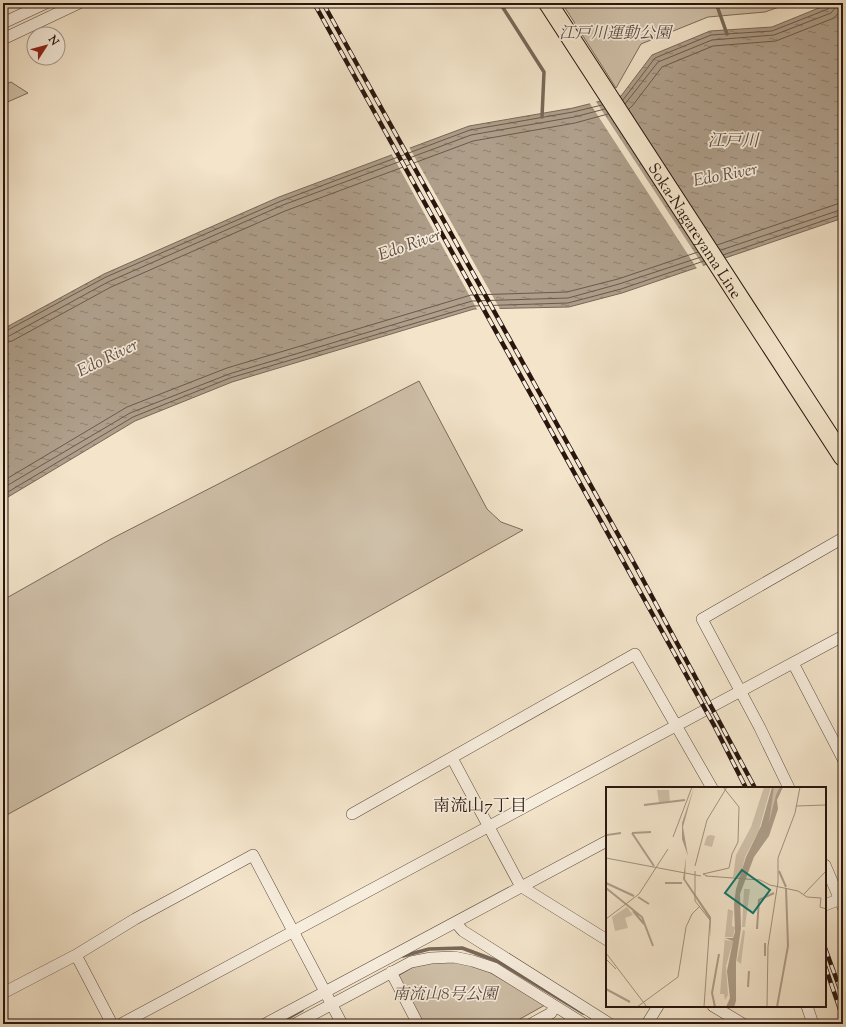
<svg xmlns="http://www.w3.org/2000/svg" width="846" height="1027" font-family="'Sorts Mill Goudy','Noto Serif JP',serif">
<style>
.park{fill:#d0c1aa;stroke:#7c6c5c}
.water{fill:url(#water-ripples);stroke:#786859}
.pier{fill:#f3e4ca}
.lines{fill:none;stroke-linecap:round;stroke-linejoin:round}
.shore{stroke:#6b5a4c;stroke-width:1}
.stream{stroke:#786859;stroke-width:3.5}
.minor-casing{stroke:#5b4a3e;stroke-width:12}
.primary-casing{stroke:#28160f;stroke-width:20}
.minor{stroke:#f7eddd;stroke-width:11}
.primary{stroke:#f3e4ca;stroke-width:18}
.rail-casing{stroke:#28160f;stroke-width:4.5}
.rail{stroke:#f7eddd;stroke-width:3;stroke-dasharray:9;stroke-linecap:butt}
.labels{text-anchor:middle;stroke-width:3.5;stroke-linejoin:round;paint-order:stroke}
.park-label{font-size:16px;font-style:italic;fill:#5a493e;stroke:#f7eddd}
.street-label{font-size:16px;fill:#28160f;stroke:#f7eddd}
.water-label{font-size:17px;font-style:italic;fill:#5e4c40;stroke:#f7eddd}
.neighbourhood-label{font-size:17px;fill:#28160f;stroke:#f7eddd}
.inset-river{fill:none;stroke:#ae9e8a;stroke-width:2}
.inset-road{fill:none;stroke:#a2927f;stroke-width:1}
.view{fill:#0f766e;fill-opacity:0.15;stroke:#0f766e;stroke-width:2}
.inset-edge{fill:none;stroke:#28160f;stroke-width:2}
</style>
<defs>
<pattern id="water-ripples" width="26" height="14" patternUnits="userSpaceOnUse"><rect width="26" height="14" fill="#ae9e8a"/><path d="M2 4q2-2 4 0t4 0M15 11q2-2 4 0t4 0" fill="none" stroke="#8e806f"/></pattern>
</defs>
<rect width="100%" height="100%" fill="#f3e4ca"/>
<filter id="stains"><feTurbulence type="fractalNoise" baseFrequency=".005" numOctaves="4"/><feColorMatrix values="0 0 0 0 .2 0 0 0 0 .09 0 0 0 0 .02 0 0 0 .5 -.17"/></filter>
<radialGradient id="worn" r=".72"><stop offset=".6" stop-color="#630" stop-opacity="0"/><stop offset="1" stop-color="#630" stop-opacity=".3"/></radialGradient>
<path class="park" d="M 562,3 L 790,3 L 765,12 L 708,17 L 641,44 L 616,88 Z
M 11,82 L 28,93 L 3,104 L 3,85 Z
M 419,381 L 487,509 L 501,522 L 523,530 L 347,629 L 3,817 L 3,600 L 111,539 Z
M 432,960 L 461,963 L 479,966 L 545,1005 L 511,1024 L 424,1024 L 398,976 L 413,967 Z"/>
<path class="water" d="M 831,3 L 843,3 L 843,218 L 622,293 L 569,307 L 474,309 L 232,382 L 135,421 L 3,500 L 3,329 L 104,274 L 279,197 L 469,126 L 573,108 L 621,96 L 652,55 L 710,31 L 772,27 Z"/>
<path class="pier" d="M 595,100 L 704,267 L 698,270 L 589,102 Z
M 409,147 L 501,311 L 478,311 L 391,153 Z"/>
<g class="lines">
<path class="shore" d="M 623,100 L 655,58 L 711,35 L 772,31 L 828,9 L 831,6 L 831,3
M 625,104 L 658,62 L 712,40 L 774,35 L 831,13 L 835,8 L 836,3
M 629,109 L 633,105 L 662,67 L 713,46 L 776,41 L 834,18 L 840,11 L 842,3
M 717,245 L 837,204 L 843,203
M 721,250 L 843,209
M 723,255 L 843,214
M 3,332 L 6,331 L 106,277 L 281,201 L 470,130 L 573,112 L 602,105
M 3,337 L 9,336 L 108,282 L 283,205 L 471,135 L 574,117 L 605,109
M 3,343 L 12,341 L 111,287 L 285,211 L 473,141 L 575,123 L 608,114
M 3,481 L 127,407 L 227,368 L 471,295 L 567,292 L 618,279 L 698,252
M 3,488 L 130,413 L 229,374 L 472,301 L 568,298 L 619,284 L 701,257
M 3,495 L 133,417 L 230,378 L 473,306 L 568,303 L 621,289 L 704,261"/>
<path class="stream" d="M 500,3 L 544,72 L 542,117
M 716,3 L 727,34
M 403,956 L 429,949 L 462,948 L 497,961 L 583,1013
M 278,1024 L 302,1010"/>
<defs>
<path id="minor" d="M 3,23 L 46,3
M 3,39 L 79,3
M 793,663 L 843,759
M 452,758 L 521,887
M 789,788 L 760,728 L 702,619 L 843,538
M 352,814 L 635,654 L 712,788
M 825,865 L 843,907
M 522,887 L 607,940
M 825,905 L 843,898
M 456,923 L 463,931 L 610,1024
M 76,955 L 112,1024
M 391,972 L 418,1024
M 3,993 L 76,955 L 135,919 L 253,855 L 342,1024
M 713,1006 L 743,1024
M 807,1006 L 813,1024
M 121,1024 L 843,636
M 265,1024 L 607,841
M 295,1024 L 411,962 L 431,958 L 454,957 L 473,961 L 494,968 L 584,1024
M 531,1024 L 551,1013 L 555,1006
M 647,1024 L 658,1006"/>
<g id="primary">
<path id="s1" d="M 548,3 L 843,457"/>
</g>
</defs>
<use href="#minor" class="minor-casing"/>
<use href="#primary" class="primary-casing"/>
<use href="#minor" class="minor"/>
<use href="#primary" class="primary"/>
<defs>
<path id="rail" d="M 314,3 L 715,727 L 746,788
M 323,3 L 635,565 L 755,788
M 825,948 L 843,997
M 825,966 L 843,1018"/>
</defs>
<use href="#rail" class="rail-casing"/>
<use href="#rail" class="rail"/>
</g>
<g class="labels">
<g class="park-label">
<text x="615" y="38">江戸川運動公園</text>
<text x="445" y="999">南流山8号公園</text>
</g>
<g class="street-label">
<text dy="6" stroke="none"><textPath href="#s1" startOffset="271">Soka-Nagareyama Line</textPath></text>
</g>
<g class="water-label">
<text x="733" y="146">江戸川</text>
<text transform="translate(725 174) rotate(-11)" y="6">Edo River</text>
<text transform="translate(409 244) rotate(-19)" y="6">Edo River</text>
<text transform="translate(107 357) rotate(-26)" y="6">Edo River</text>
</g>
<g class="neighbourhood-label">
<text x="480" y="811">南流山7丁目</text>
</g>
</g>
<g transform="translate(606 787)">
<rect width="220" height="220" fill="#f3e4ca"/>
<path d="M 168,0 L 174,0 L 163,35 L 162,31 Z" fill="#d0c1aa"/>
<path d="M 158,0 L 165,0 L 153,43 L 139,70 L 134,91 L 127,90 L 130,68 L 145,40 ZM 51,3 L 63,3 L 64,15 L 53,16 ZM 105,48 L 109,49 L 106,60 L 98,58 L 101,49 ZM 138,102 L 144,102 L 139,140 L 136,140 ZM 21,120 L 27,128 L 19,131 L 22,141 L 9,144 L 6,130 ZM 122,122 L 127,124 L 126,139 L 129,140 L 127,150 L 119,150 L 119,153 L 127,154 L 120,179 L 122,208 L 119,213 L 118,207 L 114,207 L 119,149 ZM 137,143 L 139,144 L 135,177 L 131,174 Z" fill="#d0c1aa"/>
<path d="M 88,0 L 77,40 L 82,69 L 76,52 L 76,36 ZM 166,0 L 168,0 L 163,35 L 170,8 L 174,0 L 177,0 L 171,13 L 172,22 L 163,49 L 148,70 L 134,107 L 135,141 L 130,175 L 130,214 L 128,220 L 120,220 L 124,211 L 121,184 L 127,154 L 119,151 L 127,151 L 129,145 L 128,117 L 130,102 L 140,70 L 155,39 ZM 80,70 L 79,92 L 105,130 L 105,151 L 104,133 L 77,92 Z" fill="#ae9e8a"/>
<path class="inset-river" d="M 38,18 L 79,13M 26,46 L 45,45M 26,46 L 48,79M 1,48 L 15,46M 173,84 L 180,100M 0,96 L 28,109M 59,96 L 76,96M 0,101 L 36,130 L 47,159M 32,110 L 43,117M 27,124 L 38,137M 151,142 L 153,113 L 168,106M 159,169 L 159,156M 142,200 L 143,184M 0,202 L 24,215M 109,220 L 106,206 L 113,167M 171,220 L 182,159 L 180,101"/>
<path class="inset-road" d="M 190,19 L 220,18M 67,50 L 86,0M 0,71 L 95,89M 89,79 L 101,33 L 121,0M 89,84 L 89,114 L 104,133 L 98,220M 100,89 L 154,93 L 164,98 L 192,104 L 201,110 L 215,111 L 214,120 L 220,122M 101,89 L 97,87 L 123,81 L 126,67 L 132,55 L 133,20 L 117,0M 198,107 L 220,84M 0,132 L 33,107 L 62,62M 0,166 L 41,220M 0,172 L 10,182M 31,220 L 72,190 L 80,140 L 86,127 L 94,119M 161,220 L 162,159 L 172,95 L 172,71 L 189,26 L 194,0"/>
<path class="view" d="M 136,83 L 164,103 L 147,126 L 119,106 Z"/>
<rect width="220" height="220" class="inset-edge"/>
</g>
<rect width="846" height="1027" fill="none" stroke="#f3e4ca" stroke-width="16"/>
<rect x="4" y="4" width="838" height="1019" fill="none" stroke="#28160f" stroke-width="2"/>
<rect x="8" y="8" width="830" height="1011" fill="none" stroke="#28160f"/>
<g transform="translate(46 46) rotate(54)"><circle r="19" fill="#f7eddd" stroke="#a4978b"/>
<path d="M0-3L7 15L0 10L-7 15Z" fill="#8f2418"/>
<text y="-6" font-size="11" font-weight="bold" text-anchor="middle" fill="#28160f">N</text>
</g>
<rect width="100%" height="100%" filter="url(#stains)"/>
<rect width="100%" height="100%" fill="url(#worn)"/>
</svg>
